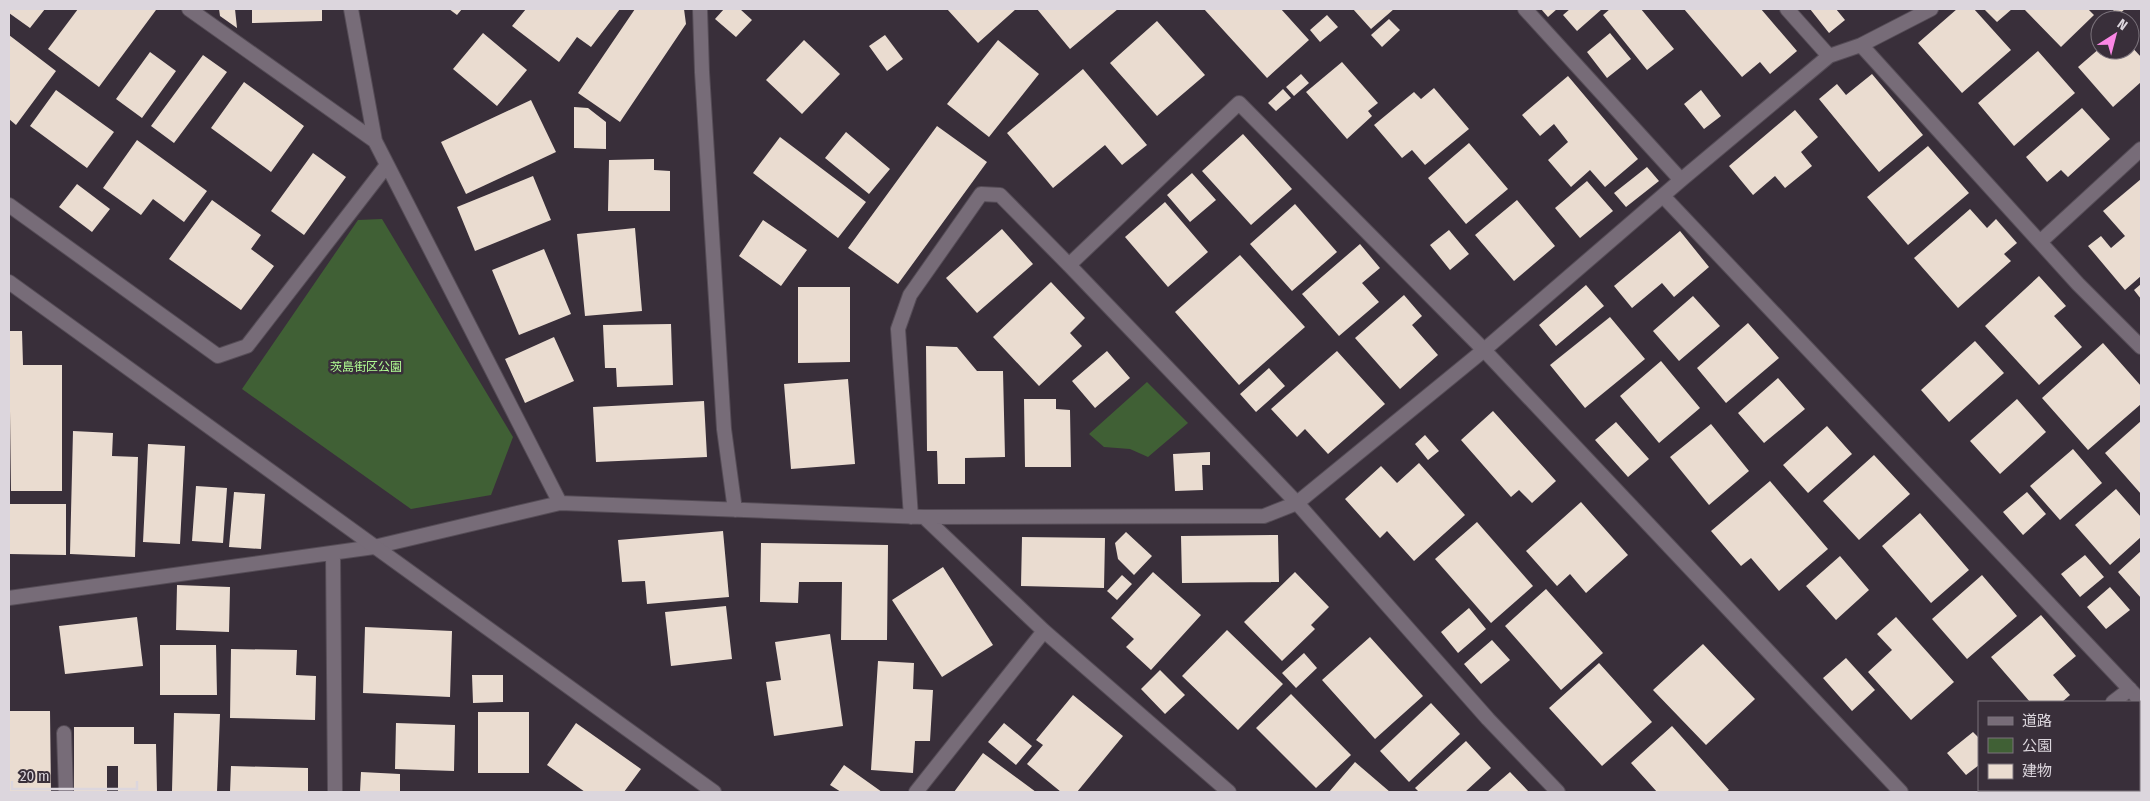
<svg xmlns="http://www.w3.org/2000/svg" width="2150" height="801" font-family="'Fira Sans Condensed','Noto Sans JP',sans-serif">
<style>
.green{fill:#406035}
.building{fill:#eadcd0}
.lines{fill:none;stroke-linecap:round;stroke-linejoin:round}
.minor-casing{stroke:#554c56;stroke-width:16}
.tertiary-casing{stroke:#554c56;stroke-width:16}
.minor{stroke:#776c78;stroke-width:14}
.tertiary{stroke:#776c78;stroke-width:14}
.labels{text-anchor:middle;stroke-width:5;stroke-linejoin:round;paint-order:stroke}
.park-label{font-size:12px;fill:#b0fd93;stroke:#392f3a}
</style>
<rect width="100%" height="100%" fill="#392f3a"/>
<path class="green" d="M 382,219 L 513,437 L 491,495 L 411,509 L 242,389 L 358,220 Z
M 1147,382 L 1188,423 L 1148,457 L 1130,449 L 1104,447 L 1089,434 Z"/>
<path class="building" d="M 9,9 L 45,9 L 30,28 L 9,13 Z
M 78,9 L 156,10 L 99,87 L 48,49 Z
M 219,9 L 235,9 L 237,28 L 220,16 Z
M 252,9 L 322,9 L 322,21 L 252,23 Z
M 449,9 L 462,9 L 457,15 Z
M 526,9 L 620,9 L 591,47 L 577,37 L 559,62 L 512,26 Z
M 635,9 L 684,9 L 686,24 L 620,122 L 578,93 Z
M 724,9 L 740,9 L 752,20 L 736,37 L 715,19 Z
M 947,9 L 1016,9 L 978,43 Z
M 1037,9 L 1118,9 L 1070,49 Z
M 1204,9 L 1281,9 L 1309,40 L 1267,78 Z
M 1353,9 L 1394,9 L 1371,29 Z
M 1541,9 L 1557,9 L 1548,17 Z
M 1570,9 L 1602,9 L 1577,31 L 1563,15 Z
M 1610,9 L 1641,9 L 1674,49 L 1647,70 L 1603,15 Z
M 1684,9 L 1761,9 L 1797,51 L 1770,74 L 1760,62 L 1742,77 Z
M 1810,9 L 1836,9 L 1845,20 L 1829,33 Z
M 1957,9 L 1974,9 L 2011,50 L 1962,93 L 1918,43 Z
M 1984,9 L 2012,9 L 1997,22 Z
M 2024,9 L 2088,9 L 2094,15 L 2061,47 Z
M 2112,9 L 2125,9 L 2118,15 Z
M 1327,15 L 1338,27 L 1320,42 L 1310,30 Z
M 1389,19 L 1400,30 L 1382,47 L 1371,35 Z
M 1157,21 L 1205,75 L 1157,116 L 1110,63 Z
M 483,33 L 527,70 L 497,106 L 453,69 Z
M 1610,33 L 1631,59 L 1607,78 L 1587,52 Z
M 9,35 L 56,71 L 16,125 L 9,119 Z
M 885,35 L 903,59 L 887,71 L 869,46 Z
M 804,40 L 840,74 L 802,114 L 766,80 Z
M 998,40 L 1039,74 L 989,137 L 947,104 Z
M 2130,45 L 2141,57 L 2141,82 L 2113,107 L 2078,67 L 2100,48 L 2100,50 L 2130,50 Z
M 2038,51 L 2075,93 L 2014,146 L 1978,103 Z
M 150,52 L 176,71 L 142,118 L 116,99 Z
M 203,55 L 227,72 L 174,143 L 151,126 Z
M 1342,62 L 1378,103 L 1368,111 L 1372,116 L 1347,139 L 1306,92 Z
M 1083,69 L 1147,145 L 1122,165 L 1105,145 L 1053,188 L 1007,133 Z
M 1301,74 L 1309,83 L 1294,96 L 1286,87 Z
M 1872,74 L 1923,135 L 1879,172 L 1819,99 L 1837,84 L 1846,95 Z
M 1568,76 L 1638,159 L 1605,187 L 1590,170 L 1571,187 L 1548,160 L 1568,142 L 1554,124 L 1540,136 L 1522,115 Z
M 244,82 L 304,126 L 271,172 L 211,128 Z
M 1434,88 L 1469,129 L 1425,165 L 1412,150 L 1402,158 L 1374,125 L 1414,92 L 1421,99 Z
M 1283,89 L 1291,98 L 1276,111 L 1268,103 Z
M 56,90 L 114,132 L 87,168 L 30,126 Z
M 1701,90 L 1721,116 L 1704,129 L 1684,104 Z
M 531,100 L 556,152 L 466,194 L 441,142 Z
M 574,107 L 588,108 L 606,122 L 606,149 L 574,148 Z
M 2082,108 L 2110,139 L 2068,177 L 2061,170 L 2047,182 L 2026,157 Z
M 1795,110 L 1818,137 L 1801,152 L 1812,166 L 1785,188 L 1775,176 L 1753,195 L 1729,166 Z
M 937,126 L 987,162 L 898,284 L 848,248 Z
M 846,132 L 890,169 L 869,194 L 825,158 Z
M 1243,134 L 1292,189 L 1251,225 L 1202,171 Z
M 780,137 L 866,202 L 838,238 L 753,173 Z
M 137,140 L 207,191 L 184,222 L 153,199 L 141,215 L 103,188 Z
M 1469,143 L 1508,189 L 1466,224 L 1428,178 Z
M 1928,146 L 1969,193 L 1908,245 L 1867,197 Z
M 313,153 L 346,177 L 304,235 L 271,211 Z
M 654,159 L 654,170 L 670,171 L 670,211 L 608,211 L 609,160 Z
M 1647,167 L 1659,181 L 1626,207 L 1614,193 Z
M 1192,173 L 1216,200 L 1190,222 L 1167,195 Z
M 533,176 L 551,220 L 475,251 L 457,207 Z
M 2141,179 L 2141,276 L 2125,290 L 2088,246 L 2101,236 L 2111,248 L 2125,236 L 2103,211 Z
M 1587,181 L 1613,211 L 1580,238 L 1555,208 Z
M 77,184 L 110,209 L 92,232 L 59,207 Z
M 212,200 L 261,235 L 251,249 L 274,266 L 241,310 L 169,259 Z
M 1517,200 L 1555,246 L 1514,281 L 1475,235 Z
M 1165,202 L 1208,252 L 1168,287 L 1125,237 Z
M 1295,204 L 1337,252 L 1292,291 L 1250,244 Z
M 1970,209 L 1987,228 L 1996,219 L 2017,243 L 2004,254 L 2011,261 L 1958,308 L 1914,258 Z
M 763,220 L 807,250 L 781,286 L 739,256 Z
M 635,228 L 642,311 L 585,316 L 577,234 Z
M 1002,229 L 1033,264 L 977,313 L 946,278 Z
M 1449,230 L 1469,254 L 1450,270 L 1430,245 Z
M 1680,231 L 1709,267 L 1674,297 L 1662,283 L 1632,308 L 1614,286 Z
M 1360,244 L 1380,268 L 1362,283 L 1379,302 L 1339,336 L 1302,294 Z
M 544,249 L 571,314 L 519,335 L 492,270 Z
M 1240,255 L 1305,327 L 1239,385 L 1175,312 Z
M 2039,276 L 2066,306 L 2054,316 L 2082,347 L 2039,385 L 1985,326 Z
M 1051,282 L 1085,318 L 1070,333 L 1082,346 L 1039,386 L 993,337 Z
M 2141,284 L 2141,299 L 2134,290 Z
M 1586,285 L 1604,306 L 1556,346 L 1539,325 Z
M 798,287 L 850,287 L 850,362 L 798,363 Z
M 1404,295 L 1422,316 L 1412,325 L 1438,355 L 1400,389 L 1355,338 Z
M 1693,296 L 1720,326 L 1679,361 L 1653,331 Z
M 1610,317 L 1645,359 L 1585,408 L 1550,365 Z
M 1748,323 L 1779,358 L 1726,403 L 1697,368 Z
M 671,324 L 673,385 L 617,387 L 616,368 L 605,368 L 603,325 Z
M 9,331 L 22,331 L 23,365 L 62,365 L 62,491 L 11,491 Z
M 554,337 L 574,381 L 525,403 L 505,359 Z
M 1975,341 L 2004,373 L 1949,422 L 1921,390 Z
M 2103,343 L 2141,386 L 2141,404 L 2088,450 L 2042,398 Z
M 926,346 L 957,347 L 977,371 L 1003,371 L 1005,457 L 965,458 L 965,484 L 938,484 L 937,451 L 927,451 Z
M 1107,351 L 1130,378 L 1095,408 L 1072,381 Z
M 1337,351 L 1385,404 L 1328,454 L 1305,429 L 1297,437 L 1271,409 Z
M 1661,361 L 1700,408 L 1659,443 L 1620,396 Z
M 1269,368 L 1285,386 L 1256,412 L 1240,394 Z
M 1778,378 L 1805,409 L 1764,443 L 1738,413 Z
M 848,379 L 855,464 L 791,469 L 784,384 Z
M 1024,399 L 1056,399 L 1056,409 L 1070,410 L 1071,467 L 1025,467 Z
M 2017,399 L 2046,432 L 2000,474 L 1970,441 Z
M 704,401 L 707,457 L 596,462 L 593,407 Z
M 1493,411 L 1556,481 L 1532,503 L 1519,490 L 1511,497 L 1461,440 Z
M 2141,421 L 2141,494 L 2105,453 Z
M 1616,422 L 1649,459 L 1628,477 L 1595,440 Z
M 1711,424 L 1749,471 L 1709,505 L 1670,457 Z
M 1827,426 L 1852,454 L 1808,493 L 1783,465 Z
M 73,431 L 113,433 L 112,456 L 138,457 L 135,557 L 70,554 Z
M 1425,435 L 1439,451 L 1428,460 L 1415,444 Z
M 148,444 L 185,446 L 180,544 L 143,542 Z
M 2073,449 L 2102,483 L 2060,520 L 2030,486 Z
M 1210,452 L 1210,465 L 1202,465 L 1203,490 L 1175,491 L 1173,454 Z
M 1874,455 L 1910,494 L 1859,540 L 1823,501 Z
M 1419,463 L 1465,515 L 1414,561 L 1387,531 L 1380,538 L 1345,499 L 1381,466 L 1397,483 Z
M 1770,481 L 1828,549 L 1779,591 L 1751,558 L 1741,566 L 1711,531 Z
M 196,486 L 227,488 L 223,543 L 192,541 Z
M 2116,489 L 2141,517 L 2141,537 L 2110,565 L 2075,525 Z
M 234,492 L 265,494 L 261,549 L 229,547 Z
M 2027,492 L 2046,514 L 2023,535 L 2003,512 Z
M 1581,502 L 1628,555 L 1586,593 L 1570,574 L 1557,586 L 1526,551 Z
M 9,504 L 66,504 L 66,555 L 9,554 Z
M 1920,513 L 1969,570 L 1931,603 L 1882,546 Z
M 1477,522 L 1533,586 L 1491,623 L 1435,559 Z
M 723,531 L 729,597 L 647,604 L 645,581 L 622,582 L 618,540 Z
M 1126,532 L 1152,556 L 1134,575 L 1118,559 L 1115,543 Z
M 1278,535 L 1279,582 L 1182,583 L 1181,536 Z
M 1022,537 L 1105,538 L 1104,588 L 1021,586 Z
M 761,543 L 888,545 L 887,640 L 841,640 L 842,582 L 799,582 L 798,603 L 760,602 Z
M 2141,551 L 2141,598 L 2118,572 Z
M 2085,555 L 2104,577 L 2080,597 L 2061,574 Z
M 1840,556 L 1869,590 L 1836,620 L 1806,586 Z
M 943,567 L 993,645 L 942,677 L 892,600 Z
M 1153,572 L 1201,615 L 1151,670 L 1126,647 L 1134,639 L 1111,618 Z
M 1295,572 L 1329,607 L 1311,625 L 1315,629 L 1282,661 L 1244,622 Z
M 1122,575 L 1132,584 L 1117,600 L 1107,591 Z
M 1982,575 L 2017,616 L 1967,659 L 1932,619 Z
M 177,585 L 230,587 L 229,632 L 176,630 Z
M 2110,587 L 2130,610 L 2106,629 L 2087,607 Z
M 1546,589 L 1603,653 L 1561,690 L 1505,626 Z
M 726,606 L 732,659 L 671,666 L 665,612 Z
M 1469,608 L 1486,629 L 1458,653 L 1441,632 Z
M 2041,615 L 2076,656 L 2053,675 L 2070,695 L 2062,702 L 2030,702 L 1991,657 Z
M 137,617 L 143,666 L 65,674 L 59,626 Z
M 1896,617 L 1954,682 L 1911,720 L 1868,672 L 1892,650 L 1877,634 Z
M 365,627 L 452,631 L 450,697 L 363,693 Z
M 1227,630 L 1283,684 L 1238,730 L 1182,676 Z
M 830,634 L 843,726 L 774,736 L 766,682 L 781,680 L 775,642 Z
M 1370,637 L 1423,696 L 1375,739 L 1322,680 Z
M 1492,640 L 1510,660 L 1481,684 L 1464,664 Z
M 1703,644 L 1755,699 L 1706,745 L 1653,690 Z
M 160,645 L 216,645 L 217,695 L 160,695 Z
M 231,649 L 297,650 L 296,675 L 316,676 L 315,720 L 230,718 Z
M 1304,653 L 1317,668 L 1296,688 L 1282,673 Z
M 1846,658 L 1875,690 L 1852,711 L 1823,678 Z
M 878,661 L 914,663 L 913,689 L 933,690 L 930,741 L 915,741 L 913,773 L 871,770 Z
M 1599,663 L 1652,722 L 1602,766 L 1549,708 Z
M 1160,670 L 1185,695 L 1165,714 L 1141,689 Z
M 472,675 L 503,675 L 503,702 L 473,703 Z
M 1291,694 L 1351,755 L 1316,788 L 1256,728 Z
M 1073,695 L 1123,736 L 1077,792 L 1061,792 L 1027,764 L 1043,745 L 1036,740 Z
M 1431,703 L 1460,734 L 1409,782 L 1380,751 Z
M 9,711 L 50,711 L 51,792 L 9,792 Z
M 478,712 L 529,712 L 529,773 L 478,773 Z
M 174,713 L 220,714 L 217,792 L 172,791 Z
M 396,723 L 455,725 L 454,771 L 395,769 Z
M 576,723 L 641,769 L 624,792 L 585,792 L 547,765 Z
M 1004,723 L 1032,746 L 1016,765 L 988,742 Z
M 1672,726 L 1729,790 L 1726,792 L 1657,792 L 1631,763 Z
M 74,727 L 134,727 L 134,744 L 156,744 L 157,792 L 118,792 L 118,766 L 107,766 L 107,792 L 74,792 Z
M 1973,732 L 1979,738 L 1979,765 L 1966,775 L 1947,753 Z
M 1466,741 L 1491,768 L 1465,792 L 1419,792 L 1415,788 Z
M 983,753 L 1036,792 L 954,792 Z
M 2141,754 L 2141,792 L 2101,792 L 2103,790 L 2139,790 L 2139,756 Z
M 1355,762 L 1390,792 L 1329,792 Z
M 844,765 L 882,792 L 841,792 L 830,785 Z
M 231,766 L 308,768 L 308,792 L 230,792 Z
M 361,772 L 400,774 L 400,792 L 360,792 Z
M 1510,772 L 1529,792 L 1487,792 Z"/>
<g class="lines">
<defs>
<path id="minor" d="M 189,9 L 375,141
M 351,9 L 375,141 L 560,503
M 700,9 L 702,72 L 724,429 L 735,510
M 1525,9 L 1681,180
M 1787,9 L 1829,56
M 1861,45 L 2078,284 L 2141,347
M 1663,196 L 2141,701
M 9,205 L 218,356 L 247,346 L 387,165
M 2040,242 L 2141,149
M 911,517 L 898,329 L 910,295 L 981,194 L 1000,195 L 1069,265
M 924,517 L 1044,631 L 1229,792
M 333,553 L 335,792
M 9,598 L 374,547 L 560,503 L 924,517 L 1264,516 L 1297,503 L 1484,350 L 1681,180 L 1829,56 L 1861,45 L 1931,9
M 2113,702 L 2130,689
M 64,733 L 66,792
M 916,792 L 1044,631
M 1558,792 L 1488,719 L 1297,503 L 1069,265 L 1239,103 L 1484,350 L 1901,792
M 2000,792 L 2003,790"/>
<path id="tertiary" d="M 9,282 L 714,792"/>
</defs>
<use href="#minor" class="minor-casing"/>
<use href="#tertiary" class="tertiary-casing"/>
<use href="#minor" class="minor"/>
<use href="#tertiary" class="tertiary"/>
</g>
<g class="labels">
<g class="park-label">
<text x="366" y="371">茨島街区公園</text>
</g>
</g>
<rect width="2150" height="801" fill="none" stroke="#dcd6dd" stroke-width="20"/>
<rect x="1978" y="701" width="162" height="90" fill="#392f3a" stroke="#7a727b"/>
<rect x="1988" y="717" width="25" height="8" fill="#776c78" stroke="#7a727b"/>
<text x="2022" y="726" font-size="15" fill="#dcd6dd">道路</text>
<rect x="1988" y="738" width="25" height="15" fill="#406035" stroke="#7a727b"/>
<text x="2022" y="751" font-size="15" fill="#dcd6dd">公園</text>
<rect x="1988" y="764" width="25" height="15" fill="#eadcd0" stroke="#7a727b"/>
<text x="2022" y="776" font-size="15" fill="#dcd6dd">建物</text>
<g transform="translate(2115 35) rotate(36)"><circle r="24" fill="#392f3a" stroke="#7a727b"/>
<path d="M0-4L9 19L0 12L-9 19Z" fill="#fb87e5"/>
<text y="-8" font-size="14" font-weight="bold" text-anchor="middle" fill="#dcd6dd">N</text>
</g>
<path d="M12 781v8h125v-8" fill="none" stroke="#dcd6dd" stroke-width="2.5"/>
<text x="20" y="781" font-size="15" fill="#dcd6dd" stroke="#392f3a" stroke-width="4" paint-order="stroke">20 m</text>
</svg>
